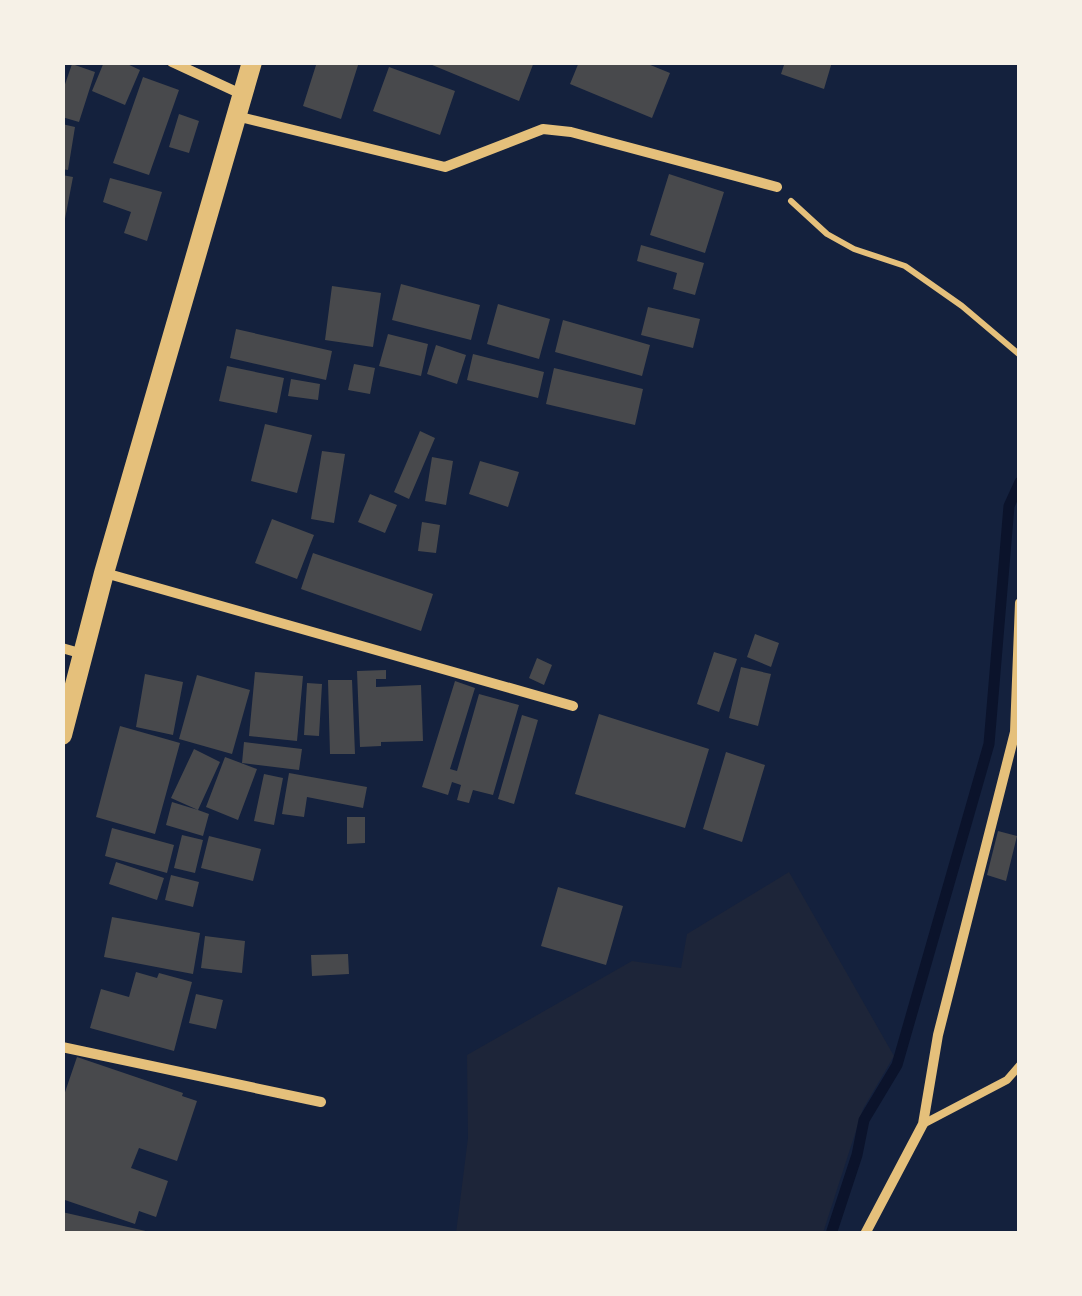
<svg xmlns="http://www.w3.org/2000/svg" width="1082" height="1296" font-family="Arial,sans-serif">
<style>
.green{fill:#1d2539}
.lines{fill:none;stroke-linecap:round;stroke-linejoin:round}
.stream{stroke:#0b132b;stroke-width:11}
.building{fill:#48494c}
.path{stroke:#e5c07b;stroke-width:6}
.service{stroke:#e5c07b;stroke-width:8}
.minor{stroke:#e5c07b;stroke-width:10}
.secondary{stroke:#e5c07b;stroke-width:20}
</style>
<rect width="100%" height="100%" fill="#14213d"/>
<path class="green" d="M 789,872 L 894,1056 L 863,1109 L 823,1233 L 456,1233 L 468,1138 L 467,1055 L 632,961 L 681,968 L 687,934 Z"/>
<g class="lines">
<path class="stream" d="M 831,1234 L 857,1155 L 864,1120 L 897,1065 L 989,744 L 1009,506 L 1020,482"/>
</g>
<path class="building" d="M 104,62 L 123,62 L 140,70 L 125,105 L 92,91 Z
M 317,62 L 359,62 L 341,119 L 303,106 Z
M 425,62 L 534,62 L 519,101 Z
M 579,62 L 643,62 L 670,73 L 652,118 L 570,84 Z
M 785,62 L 832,62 L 824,89 L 781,74 Z
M 72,64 L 95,72 L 79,122 L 62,117 L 62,93 Z
M 389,67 L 455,91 L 440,135 L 373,111 Z
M 143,77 L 179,90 L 149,175 L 113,163 Z
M 179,114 L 199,121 L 189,153 L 169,147 Z
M 62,124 L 75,127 L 68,170 L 62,169 Z
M 669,174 L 724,192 L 705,253 L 650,235 Z
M 62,175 L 73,177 L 64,224 L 62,224 Z
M 110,178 L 162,192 L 147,241 L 124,233 L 131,212 L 103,202 Z
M 641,245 L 704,263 L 695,295 L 673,289 L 677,273 L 637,261 Z
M 401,284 L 480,305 L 471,340 L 392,320 Z
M 332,286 L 381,293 L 373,347 L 325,340 Z
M 498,304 L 550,319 L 539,359 L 487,344 Z
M 648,307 L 700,319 L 693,348 L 641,335 Z
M 563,320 L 650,345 L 642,376 L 555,352 Z
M 236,329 L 332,351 L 326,380 L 230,358 Z
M 388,334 L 428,344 L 421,376 L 379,366 Z
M 436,345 L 466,355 L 457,384 L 427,374 Z
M 473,354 L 544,372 L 538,398 L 467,380 Z
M 354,364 L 375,368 L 370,394 L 348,390 Z
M 227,366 L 284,378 L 277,413 L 219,401 Z
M 554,368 L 643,389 L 635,425 L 546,404 Z
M 291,379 L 320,384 L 318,400 L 288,396 Z
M 265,424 L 312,435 L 297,493 L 251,481 Z
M 420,431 L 435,438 L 409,499 L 394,492 Z
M 322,451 L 345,454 L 334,523 L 311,519 Z
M 432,457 L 453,461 L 446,505 L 425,501 Z
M 480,461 L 519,472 L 508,507 L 469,494 Z
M 370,494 L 397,505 L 385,533 L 358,522 Z
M 272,519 L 314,535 L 297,579 L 255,563 Z
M 422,522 L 440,525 L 436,553 L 418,551 Z
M 313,553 L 433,594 L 421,631 L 301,589 Z
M 755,634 L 779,643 L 771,667 L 747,657 Z
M 714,652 L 737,659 L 719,712 L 697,704 Z
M 537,658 L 552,665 L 544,685 L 529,678 Z
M 741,667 L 771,674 L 758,726 L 729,718 Z
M 386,670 L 386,679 L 376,679 L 376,687 L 421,685 L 423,741 L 381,742 L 381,746 L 360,747 L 357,671 Z
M 255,672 L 303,676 L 297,741 L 249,736 Z
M 145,674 L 183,682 L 173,735 L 136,727 Z
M 197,675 L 250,690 L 232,754 L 179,739 Z
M 328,680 L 352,680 L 355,754 L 330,754 Z
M 455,681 L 475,688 L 450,769 L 457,771 L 479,694 L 519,705 L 493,795 L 473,790 L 469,803 L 457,800 L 461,785 L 452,782 L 448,795 L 422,787 Z
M 307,683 L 322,684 L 319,736 L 304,735 Z
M 599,714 L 709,749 L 685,828 L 575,794 Z
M 522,715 L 538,720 L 514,804 L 498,799 Z
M 120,726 L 180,743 L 155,834 L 96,817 Z
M 244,742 L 302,749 L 299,770 L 242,763 Z
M 194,749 L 220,762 L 198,810 L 209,814 L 203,836 L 166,825 L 172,802 L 198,810 L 171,798 Z
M 726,752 L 765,765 L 742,842 L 703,829 Z
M 225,757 L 257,769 L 238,820 L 206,807 Z
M 289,773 L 367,787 L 363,808 L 307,797 L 304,817 L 282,814 Z
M 264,774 L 283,778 L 274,825 L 254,821 Z
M 347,817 L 365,817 L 365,843 L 347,844 Z
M 112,828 L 174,845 L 167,873 L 105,856 Z
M 998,831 L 1017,836 L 1006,881 L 987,875 Z
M 182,835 L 203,840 L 195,873 L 174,868 Z
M 209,836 L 261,849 L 253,881 L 201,868 Z
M 116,862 L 164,878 L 157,900 L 109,884 Z
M 171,875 L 199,882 L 193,907 L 165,900 Z
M 558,887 L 623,906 L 606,965 L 541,946 Z
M 112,917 L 200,933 L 193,974 L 104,957 Z
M 205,936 L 245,941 L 242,973 L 201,968 Z
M 348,954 L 349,974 L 312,976 L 311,955 Z
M 136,972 L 157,978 L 159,973 L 192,982 L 174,1051 L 90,1028 L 101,989 L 129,997 Z
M 196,994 L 223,1000 L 216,1029 L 189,1023 Z
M 77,1057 L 183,1093 L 182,1096 L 197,1101 L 177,1161 L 139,1148 L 131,1168 L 168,1181 L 156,1217 L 139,1211 L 135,1224 L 62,1199 L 62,1101 Z
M 62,1212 L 150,1232 L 150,1234 L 62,1234 Z"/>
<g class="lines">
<path class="path" d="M 791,201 L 827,234 L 854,249 L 905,266 L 962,306 L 1020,355"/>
<path class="service" d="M 923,1124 L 1007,1080 L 1020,1065"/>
<path class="minor" d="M 172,62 L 241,94
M 236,116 L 445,167 L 543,129 L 571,132 L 777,187
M 105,573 L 573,706
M 62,648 L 83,654
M 62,1047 L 321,1102
M 865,1234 L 923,1124 L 938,1035 L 1015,732 L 1020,603"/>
<path class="secondary" d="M 62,735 L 104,573 L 252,62"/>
</g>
<rect width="1082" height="1296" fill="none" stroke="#f6f1e7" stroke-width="130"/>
</svg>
